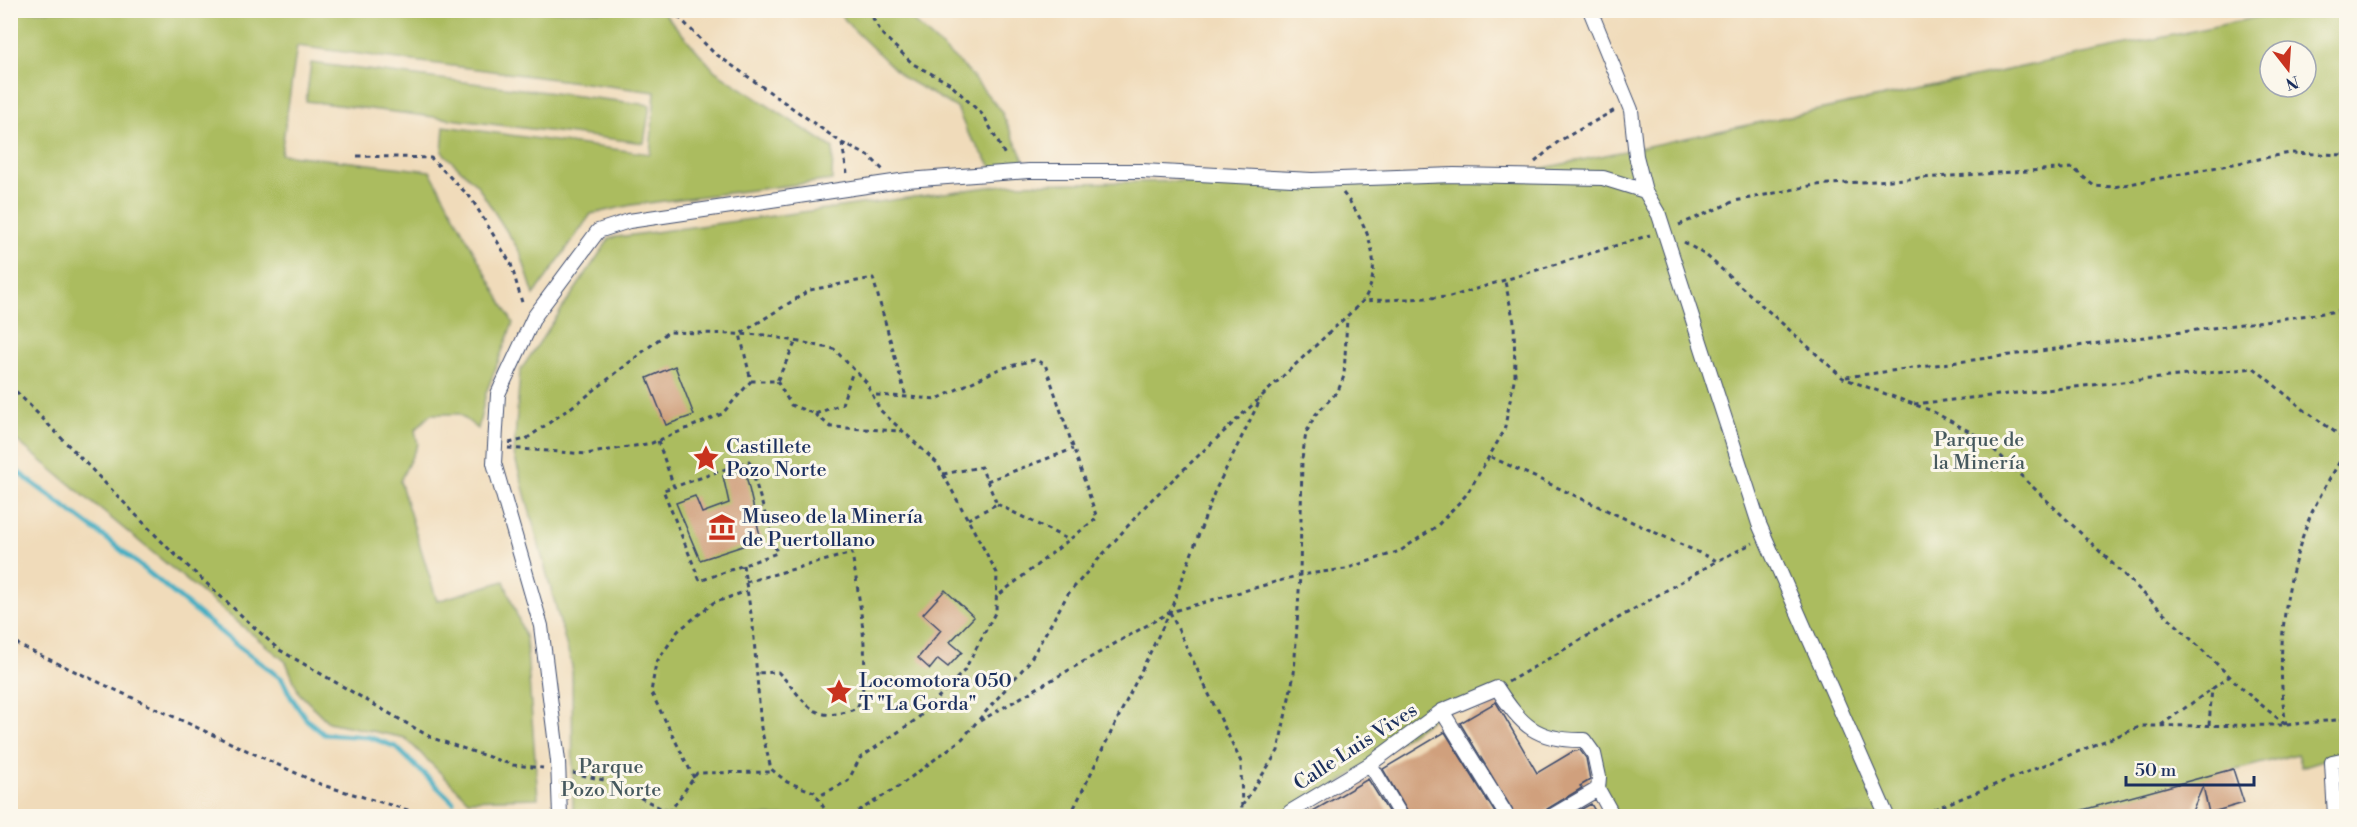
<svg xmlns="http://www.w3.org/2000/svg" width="2357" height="827" font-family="'Libre Bodoni',serif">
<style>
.built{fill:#f7d1c6}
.green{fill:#abbc5f;stroke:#63765e;stroke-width:1.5;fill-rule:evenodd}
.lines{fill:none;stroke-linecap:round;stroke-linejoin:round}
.stream{stroke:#44aec2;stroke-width:5}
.building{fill:#d0a07d}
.minor-casing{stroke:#3b496c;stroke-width:16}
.path{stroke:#3b496c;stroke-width:3;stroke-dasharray:4.5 4.5;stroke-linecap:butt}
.minor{stroke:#fff;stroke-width:14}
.labels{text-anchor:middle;stroke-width:6;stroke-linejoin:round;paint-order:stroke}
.park-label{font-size:20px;fill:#46595e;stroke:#fbf7ec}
.poi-label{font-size:20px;fill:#1b2f5e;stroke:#fbf7ec;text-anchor:start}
.street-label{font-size:20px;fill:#1b2f5e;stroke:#fbf7ec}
</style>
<rect width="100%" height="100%" fill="#fbf7ec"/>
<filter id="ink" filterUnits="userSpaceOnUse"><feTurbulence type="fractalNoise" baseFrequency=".0167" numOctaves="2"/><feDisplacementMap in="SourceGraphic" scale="12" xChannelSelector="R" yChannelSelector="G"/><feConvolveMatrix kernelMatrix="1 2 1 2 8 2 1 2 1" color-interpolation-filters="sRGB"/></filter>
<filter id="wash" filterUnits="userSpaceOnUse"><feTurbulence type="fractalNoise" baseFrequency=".008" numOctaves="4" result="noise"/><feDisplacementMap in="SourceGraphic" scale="24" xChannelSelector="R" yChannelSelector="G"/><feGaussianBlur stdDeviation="1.35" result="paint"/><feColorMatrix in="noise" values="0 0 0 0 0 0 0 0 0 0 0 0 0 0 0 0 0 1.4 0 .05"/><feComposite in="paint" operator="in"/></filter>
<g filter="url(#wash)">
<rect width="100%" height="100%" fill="#f0dbba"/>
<path class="built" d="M 2346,759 L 2346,816 L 2335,816 L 2332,762 Z"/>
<path class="green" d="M 17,11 L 662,11 L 715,71 L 833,148 L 832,180 L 632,205 L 591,214 L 534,295 L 520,252 L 477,185 L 442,152 L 444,126 L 650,154 L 655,92 L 297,46 L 281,154 L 430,171 L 513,323 L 486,393 L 478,429 L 459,414 L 431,414 L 415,430 L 418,444 L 400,481 L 437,601 L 504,581 L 526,639 L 538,798 L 468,800 L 405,738 L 328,722 L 299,693 L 286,662 L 11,436 L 10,21 Z
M 838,11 L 902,11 L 967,70 L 1001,111 L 1029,171 L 996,173 L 967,132 L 957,108 L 904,78 L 850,26 Z
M 2287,11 L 2346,11 L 2346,753 L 2301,767 L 2297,754 L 2061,816 L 1613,816 L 1599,777 L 1599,748 L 1584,740 L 1547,738 L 1497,688 L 1442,712 L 1292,816 L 573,816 L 572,666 L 514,454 L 520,371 L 610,238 L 1011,184 L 1506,176 ZM 2270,51 L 2306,51 L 2306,87 L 2270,87 Z
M 311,63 L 650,105 L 644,143 L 306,101 Z"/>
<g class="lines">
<path class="stream" d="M 10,466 L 115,545 L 238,646 L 282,679 L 291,697 L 306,719 L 324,734 L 369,737 L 396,747 L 453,802"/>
</g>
<g id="blocks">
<path class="building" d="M 675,366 L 694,415 L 666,425 L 647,378 Z
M 745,471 L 761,540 L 700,560 L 676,503 L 695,496 L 702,513 L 729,503 L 723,476 Z
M 945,590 L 974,617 L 950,642 L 962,652 L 948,667 L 938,659 L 930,669 L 918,658 L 941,630 L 923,614 Z
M 1496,702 L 1537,773 L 1572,752 L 1580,750 L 1586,758 L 1590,780 L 1580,786 L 1582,788 L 1547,809 L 1543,816 L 1516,816 L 1460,723 Z
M 1445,732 L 1497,816 L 1410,816 L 1383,769 Z
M 2233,769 L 2244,803 L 2209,813 L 2203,786 L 2190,816 L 2075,816 L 2075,812 Z
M 1368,779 L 1391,816 L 1304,816 L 1334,799 Z
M 1591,804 L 1598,816 L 1569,816 Z"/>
</g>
</g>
<g filter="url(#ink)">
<use href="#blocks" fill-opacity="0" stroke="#3b496c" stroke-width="1.5"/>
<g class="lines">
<defs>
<path id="minor" d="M 1590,10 L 1631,110 L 1636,156 L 1645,191 L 1659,215 L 1759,524 L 1887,816
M 1370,764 L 1401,816
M 560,816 L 558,761 L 541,626 L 494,463 L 498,394 L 534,317 L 598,231 L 629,221 L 907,180 L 1029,171 L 1142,171 L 1312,180 L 1454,175 L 1603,178 L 1645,191
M 1292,816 L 1290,812 L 1370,764 L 1442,711
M 1507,816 L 1442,711 L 1497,688 C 1522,726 1536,741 1584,740 L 1594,754 L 1599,777 L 1598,789 L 1613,816
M 1552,816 L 1598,789
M 2335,816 L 2332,762 L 2346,759"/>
</defs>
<use href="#minor" class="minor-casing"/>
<path class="path" d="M 672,10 L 713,52 L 842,143 L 869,156 L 883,170
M 868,10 L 883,35 L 913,64 L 949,83 L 984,116 L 1006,157
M 842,143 L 847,173
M 357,156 L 431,158 L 471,198 L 511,264 L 523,306
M 1535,162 L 1559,141 L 1615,110
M 1343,193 C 1367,222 1386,267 1363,301
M 1679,225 L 1735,201 L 1815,185 L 2073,168 L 2094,186 L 2114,187 L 2290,153 L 2346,155
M 1684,242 L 1707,256 L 1843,378 L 1932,411 L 1983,439 L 2247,693 L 2286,725
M 1846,377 L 2346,310
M 751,381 L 777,381 L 796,341
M 777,381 L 791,405 L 815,414 L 842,404 L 853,371
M 10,385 L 168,548 L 278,649 L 432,738 L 513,765 L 543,768
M 876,395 L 937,399 L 999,369 L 1034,360 L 1045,364 L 1097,518 L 996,597
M 1914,404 L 2254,368 L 2303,409 L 2346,440
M 815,414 L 831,427 L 901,431
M 658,441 L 674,487 L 663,490 L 700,581 L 777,553 L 749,461 L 674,487
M 509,443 L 526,439 L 583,399 L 668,332 L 765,335 L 834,349 L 866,382 L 880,410 L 937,463 L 997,573 L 996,611 L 964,671 L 917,719 L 860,758 L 848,781 L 817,797
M 508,448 L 586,454 L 652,443 L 722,414 L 751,381 L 740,334 L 810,290 L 873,278 L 906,397
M 1491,457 L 1717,561 L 1753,543
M 943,474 L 981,467 L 997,504 L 968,519
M 987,481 L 1073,449
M 997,504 L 1069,540
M 743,565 L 753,626 L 761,728 L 771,769 L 787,782 L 814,792 L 829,816
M 746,582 L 852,553 C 858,593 874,673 857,708 C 811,727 807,701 778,672 L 756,673
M 1170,612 L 1241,762 L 1242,816
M 10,636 L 20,646 L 322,785 L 418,813 L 444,816
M 1508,682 L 1717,561
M 980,721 L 1170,612 L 1300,575 L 1345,569 L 1400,551 L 1437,526 L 1467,494 L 1504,431 L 1515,375 L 1514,322 L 1505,282
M 2161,725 L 2230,676
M 2209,725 L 2212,688
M 2286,725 C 2275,658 2284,583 2309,519 C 2319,495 2334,473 2346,450
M 573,773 L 608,781 L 676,816
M 694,778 L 651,692 L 656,663 L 678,631 L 713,603 L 747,591
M 1242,806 L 1278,751 L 1294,674 L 1300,575 L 1302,459 L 1306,433 L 1316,414 L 1338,391 L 1344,376 L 1347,318
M 669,813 L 697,773 L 773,772
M 850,816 L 898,787 L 962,739 L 1029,662 L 1068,594 L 1148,503 L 1363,301 L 1450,297 L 1650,235
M 1070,816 L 1170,612 L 1214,493 L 1261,398
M 1917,816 L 2142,726 L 2286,725 L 2346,719"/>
<use href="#minor" class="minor"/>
</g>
</g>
<defs>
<symbol id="sight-bare" viewBox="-9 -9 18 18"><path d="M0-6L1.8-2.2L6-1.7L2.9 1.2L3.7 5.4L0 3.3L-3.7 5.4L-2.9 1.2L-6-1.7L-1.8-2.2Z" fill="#c8321e" stroke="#fbf7ec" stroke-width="2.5" paint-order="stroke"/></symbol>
<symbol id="museum-bare" viewBox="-9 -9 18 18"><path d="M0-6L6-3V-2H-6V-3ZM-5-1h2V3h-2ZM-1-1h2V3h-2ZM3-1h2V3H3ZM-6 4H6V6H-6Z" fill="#c8321e" stroke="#fbf7ec" stroke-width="2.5" paint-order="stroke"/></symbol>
</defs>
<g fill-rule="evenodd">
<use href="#sight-bare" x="687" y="439" width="38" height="38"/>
<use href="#museum-bare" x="703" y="508" width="38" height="38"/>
<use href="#sight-bare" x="820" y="673" width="38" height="38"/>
</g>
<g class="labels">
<g class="park-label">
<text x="1979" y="446">Parque de<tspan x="1979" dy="23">la Minería</tspan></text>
<text x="611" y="773">Parque<tspan x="611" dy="23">Pozo Norte</tspan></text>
</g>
<g class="poi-label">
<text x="726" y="453">Castillete<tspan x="726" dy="23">Pozo Norte</tspan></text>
<text x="742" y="523">Museo de la Minería<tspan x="742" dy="23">de Puertollano</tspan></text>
<text x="859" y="687">Locomotora 050<tspan x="859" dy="23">T "La Gorda"</tspan></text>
</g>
<g class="street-label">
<text transform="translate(1355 746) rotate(-33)" y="7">Calle Luis Vives</text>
</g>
</g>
<rect width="2357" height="827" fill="none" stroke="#fbf7ec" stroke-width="36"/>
<g transform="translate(2288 69) rotate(163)"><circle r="28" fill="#fbf7ec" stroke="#a1a7b3" stroke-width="1.5"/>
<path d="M0-4.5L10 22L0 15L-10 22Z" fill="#c8321e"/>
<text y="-9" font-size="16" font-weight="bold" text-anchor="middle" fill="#1b2f5e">N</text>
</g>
<path d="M2126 776v9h128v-9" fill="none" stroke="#1b2f5e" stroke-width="3"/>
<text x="2135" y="776" font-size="18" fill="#1b2f5e" stroke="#fbf7ec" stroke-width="4.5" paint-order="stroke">50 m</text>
</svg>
